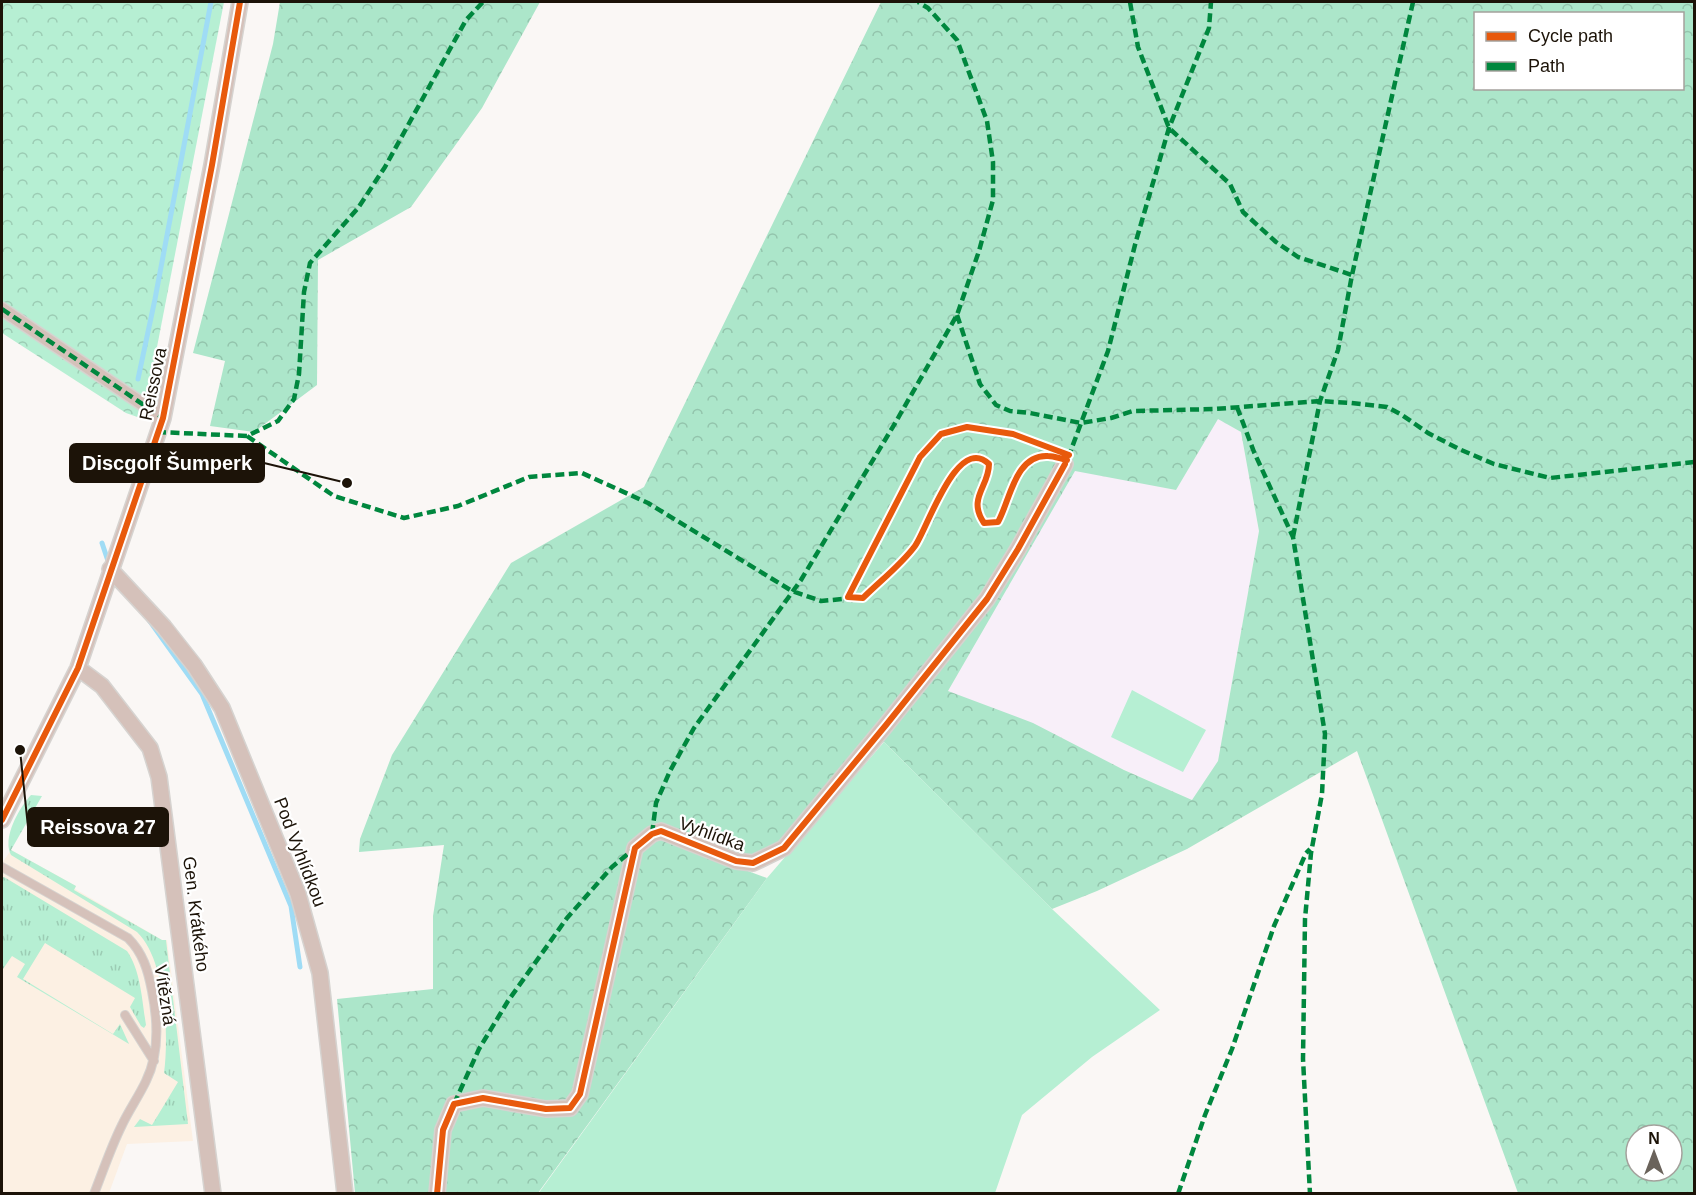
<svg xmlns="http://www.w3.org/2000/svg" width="1696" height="1195" font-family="Arial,sans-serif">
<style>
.built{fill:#fcf0e3}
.education{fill:#f8eff9}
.grass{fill:url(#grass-tufts)}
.forest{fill:url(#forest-crowns);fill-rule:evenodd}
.park{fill:url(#park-crowns)}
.garden{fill:#b6efd3}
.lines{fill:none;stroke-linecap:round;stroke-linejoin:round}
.stream{stroke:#9fdcf5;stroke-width:5}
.service-casing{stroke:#d6d3d0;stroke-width:10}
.pedestrian-casing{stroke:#d6d3d0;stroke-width:15}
.minor-casing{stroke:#d6d3d0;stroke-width:18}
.service{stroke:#d5c1ba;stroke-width:8}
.pedestrian{stroke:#d5c1ba;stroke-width:12}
.minor{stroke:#d5c1ba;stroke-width:15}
.quiet{stroke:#00873e;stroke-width:4.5;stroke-dasharray:9 4.5;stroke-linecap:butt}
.cycleway-casing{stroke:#fff;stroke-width:10}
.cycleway{stroke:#e8590c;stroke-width:6}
.labels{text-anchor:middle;stroke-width:4.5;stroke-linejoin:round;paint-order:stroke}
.street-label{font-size:18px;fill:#1c1308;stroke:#fff}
.leader{fill:none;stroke:#1c1308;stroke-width:2}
.callout-dot{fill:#1c1308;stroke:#fff;stroke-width:2}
.callout{fill:#1c1308;stroke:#1c1308;stroke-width:2}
.callout-label{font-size:20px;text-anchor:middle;font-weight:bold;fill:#fff}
</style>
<defs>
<pattern id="grass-tufts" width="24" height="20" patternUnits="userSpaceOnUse" patternTransform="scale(1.5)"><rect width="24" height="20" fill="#b6efd3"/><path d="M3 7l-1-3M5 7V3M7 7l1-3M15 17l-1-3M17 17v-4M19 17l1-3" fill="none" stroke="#9cccb4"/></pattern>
<pattern id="forest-crowns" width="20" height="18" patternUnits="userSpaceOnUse" patternTransform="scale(1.5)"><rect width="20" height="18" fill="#ace6ca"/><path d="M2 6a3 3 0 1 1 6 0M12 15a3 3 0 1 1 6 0" fill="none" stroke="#93c4ac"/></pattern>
<pattern id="park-crowns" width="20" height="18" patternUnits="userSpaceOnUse" patternTransform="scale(1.5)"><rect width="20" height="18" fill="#b6efd3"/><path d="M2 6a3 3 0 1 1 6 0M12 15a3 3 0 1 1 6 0" fill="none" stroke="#9cccb4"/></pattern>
</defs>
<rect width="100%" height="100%" fill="#faf7f5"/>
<path class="built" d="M 11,850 L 76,886 L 75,889 L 162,940 L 167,940 L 193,1141 L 127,1144 L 109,1193 L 2,1194 L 2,863 Z"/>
<path class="education" d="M 1218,418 L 1241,432 L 1259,531 L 1218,761 L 1192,800 L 948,691 L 1075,470 L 1176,490 Z"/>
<path class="grass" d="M 31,795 L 42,796 L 11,850 L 76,886 L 74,890 L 162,940 L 166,940 L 188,1124 L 134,1127 L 140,1119 L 152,1125 L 178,1082 L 164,1073 C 169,1035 166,960 137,932 L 11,855 C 2,838 19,808 31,795 Z
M 4,877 L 127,951 C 141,971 142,1001 146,1025 L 144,1028 L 141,1026 L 130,1007 L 135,998 L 45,943 L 23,979 L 113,1034 L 120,1024 L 129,1044 L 17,977 L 25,964 L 12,956 L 3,969 L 2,968 L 2,878 Z"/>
<path class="forest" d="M 280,2 L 540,2 L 482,108 L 411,207 L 318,260 L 317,385 L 254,432 L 210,426 L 225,361 L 193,353 L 273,44 Z
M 881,2 L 1694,2 L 1694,1193 L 1518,1193 L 1357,751 L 1187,849 L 1097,891 L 1052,909 L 884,742 L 841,767 L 767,856 L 752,857 L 686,848 L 767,878 L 538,1193 L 443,1193 L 445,1172 L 431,1181 L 430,1193 L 355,1193 L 337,999 L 433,989 L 433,916 L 444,845 L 359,852 L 360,839 L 392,755 L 511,563 L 644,487 ZM 1476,14 L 1682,14 L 1682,88 L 1476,88 ZM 1218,419 L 1241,432 L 1259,531 L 1218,761 L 1192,800 L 1124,770 L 1033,723 L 948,691 L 1075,471 L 1176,490 ZM 1636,1135 L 1672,1135 L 1672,1171 L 1636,1171 Z"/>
<path class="park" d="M 2,2 L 224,2 L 143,419 L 126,413 L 2,333 Z"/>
<path class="garden" d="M 1132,690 L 1206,730 L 1183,772 L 1111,737 Z
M 884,742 L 1052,909 L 1160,1010 L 1092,1057 L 1022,1115 L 995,1193 L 538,1194 L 767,878 Z"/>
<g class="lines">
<path class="stream" d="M 138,379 L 155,299 L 211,2
M 102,543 L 110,567
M 149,620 L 202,694 L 291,906 L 300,967"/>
<defs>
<path id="service" d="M 2,867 L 128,938 C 143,953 148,970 152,991 C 158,1021 160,1053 146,1081 C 139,1096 129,1110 122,1125 C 111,1147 103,1171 94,1194
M 125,1015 L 154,1061"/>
<path id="pedestrian" d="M 2,309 L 163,418"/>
<path id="minor" d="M 110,569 L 164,627 L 194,665 L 222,708 L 298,894 L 320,973 L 345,1194
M 78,668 L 102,686 L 150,748 L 159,777 L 213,1194
M 2,820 L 78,668 L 163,418 L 212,165 L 240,2
M 437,1194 L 443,1130 L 454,1104 L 483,1098 L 546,1109 L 570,1108 L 580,1094 L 635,848 L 652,834 L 661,831 L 736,861 L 753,863 L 784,848 L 886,725 L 987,599 L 1018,549 L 1065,464"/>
</defs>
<use href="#service" class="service-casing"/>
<use href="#pedestrian" class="pedestrian-casing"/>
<use href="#minor" class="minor-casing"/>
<use href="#service" class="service"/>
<use href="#pedestrian" class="pedestrian"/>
<use href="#minor" class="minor"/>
<path class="quiet" d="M 1130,2 L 1138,47 L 1169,128 L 1230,184 L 1243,212 L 1276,242 L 1298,257 L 1352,275
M 2,309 L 163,418
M 957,315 L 980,384 L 996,405 L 1010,411 L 1030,413 L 1081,423 L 1111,418 L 1133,411 L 1215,409 L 1320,401 L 1351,403 L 1387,407 L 1402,415 L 1428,433 L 1459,449 L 1494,464 L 1550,478 L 1694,462
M 1237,407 L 1254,452 L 1293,537 L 1325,734 L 1322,794 L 1311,853 L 1305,919 L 1303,1059 L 1310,1194
M 157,432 L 247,436 L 278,421 L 294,399 L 299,374 L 304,292 L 310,263 L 358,208 L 385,167 L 466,20 L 483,2
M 247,436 L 334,496 L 404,518 L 458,506 L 529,477 L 582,473 L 648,503 L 792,591 L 821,601 L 854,598
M 1068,458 L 1108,351 L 1136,241 L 1169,128 L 1209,28 L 1211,2
M 1293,537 L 1320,401 L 1338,350 L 1352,275 L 1413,2
M 652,834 L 656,803 L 670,771 L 694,728 L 801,580 L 894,425 L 957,315 L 979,251 L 993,200 L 993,162 L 987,121 L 957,40 L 928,8 L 918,2
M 454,1104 L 479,1049 L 508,1001 L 567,918 L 612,867 L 635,848
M 1178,1194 L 1205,1115 L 1232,1049 L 1274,926 L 1306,853 L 1310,849"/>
<defs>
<path id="cycleway" d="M 1067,460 C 1061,459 1054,456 1048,456 C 1015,454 1010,501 998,522 L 984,523 C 967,498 989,487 989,464 C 957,433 927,530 915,546 C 901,565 880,581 863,598 L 848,597 L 920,457 L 941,434 L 967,427 L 1013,434 L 1069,455
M 2,820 L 78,668 L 163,418 L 212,165 L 240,2
M 437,1194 L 443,1130 L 454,1104 L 483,1098 L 546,1109 L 570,1108 L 580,1094 L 635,848 L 652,834 L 661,831 L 736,861 L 753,863 L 784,848 L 886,725 L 987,599 L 1018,549 L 1065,464"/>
</defs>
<use href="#cycleway" class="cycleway-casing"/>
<use href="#cycleway" class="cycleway"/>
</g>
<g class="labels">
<g class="street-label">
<text transform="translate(153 384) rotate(-78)" y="6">Reissova</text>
<text transform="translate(712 834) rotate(20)" y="6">Vyhlídka</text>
<text transform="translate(300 852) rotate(69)" y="6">Pod Vyhlídkou</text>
<text transform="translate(196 914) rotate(83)" y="6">Gen. Krátkého</text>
<text transform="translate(165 995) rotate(81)" y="6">Vítězná</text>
</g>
</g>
<path class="leader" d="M347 483L264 463M20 750L28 827"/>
<g class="callout-dot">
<circle cx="347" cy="483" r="6"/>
<circle cx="20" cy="750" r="6"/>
</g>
<g class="callout">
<rect x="70" y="444" width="194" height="38" rx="6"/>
<rect x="28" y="808" width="140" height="38" rx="6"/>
</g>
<g class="callout-label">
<text x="167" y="470">Discgolf Šumperk</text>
<text x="98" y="834">Reissova 27</text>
</g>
<rect width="1696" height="1195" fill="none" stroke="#1c1308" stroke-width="6"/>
<rect x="1474" y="12" width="210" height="78" fill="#ffffff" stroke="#a4a19c" stroke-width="1.5"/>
<rect x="1486" y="32" width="30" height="9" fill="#e8590c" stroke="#a4a19c" stroke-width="1.5"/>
<text x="1528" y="42" font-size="18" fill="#1c1308">Cycle path</text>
<rect x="1486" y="62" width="30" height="9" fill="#00873e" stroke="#a4a19c" stroke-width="1.5"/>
<text x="1528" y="72" font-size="18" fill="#1c1308">Path</text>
<g transform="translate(1654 1153)"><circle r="28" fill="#ffffff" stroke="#a4a19c" stroke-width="1.5"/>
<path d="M0-4.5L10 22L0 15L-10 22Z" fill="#6a635b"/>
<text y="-9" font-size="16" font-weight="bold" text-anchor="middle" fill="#1c1308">N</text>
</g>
</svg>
